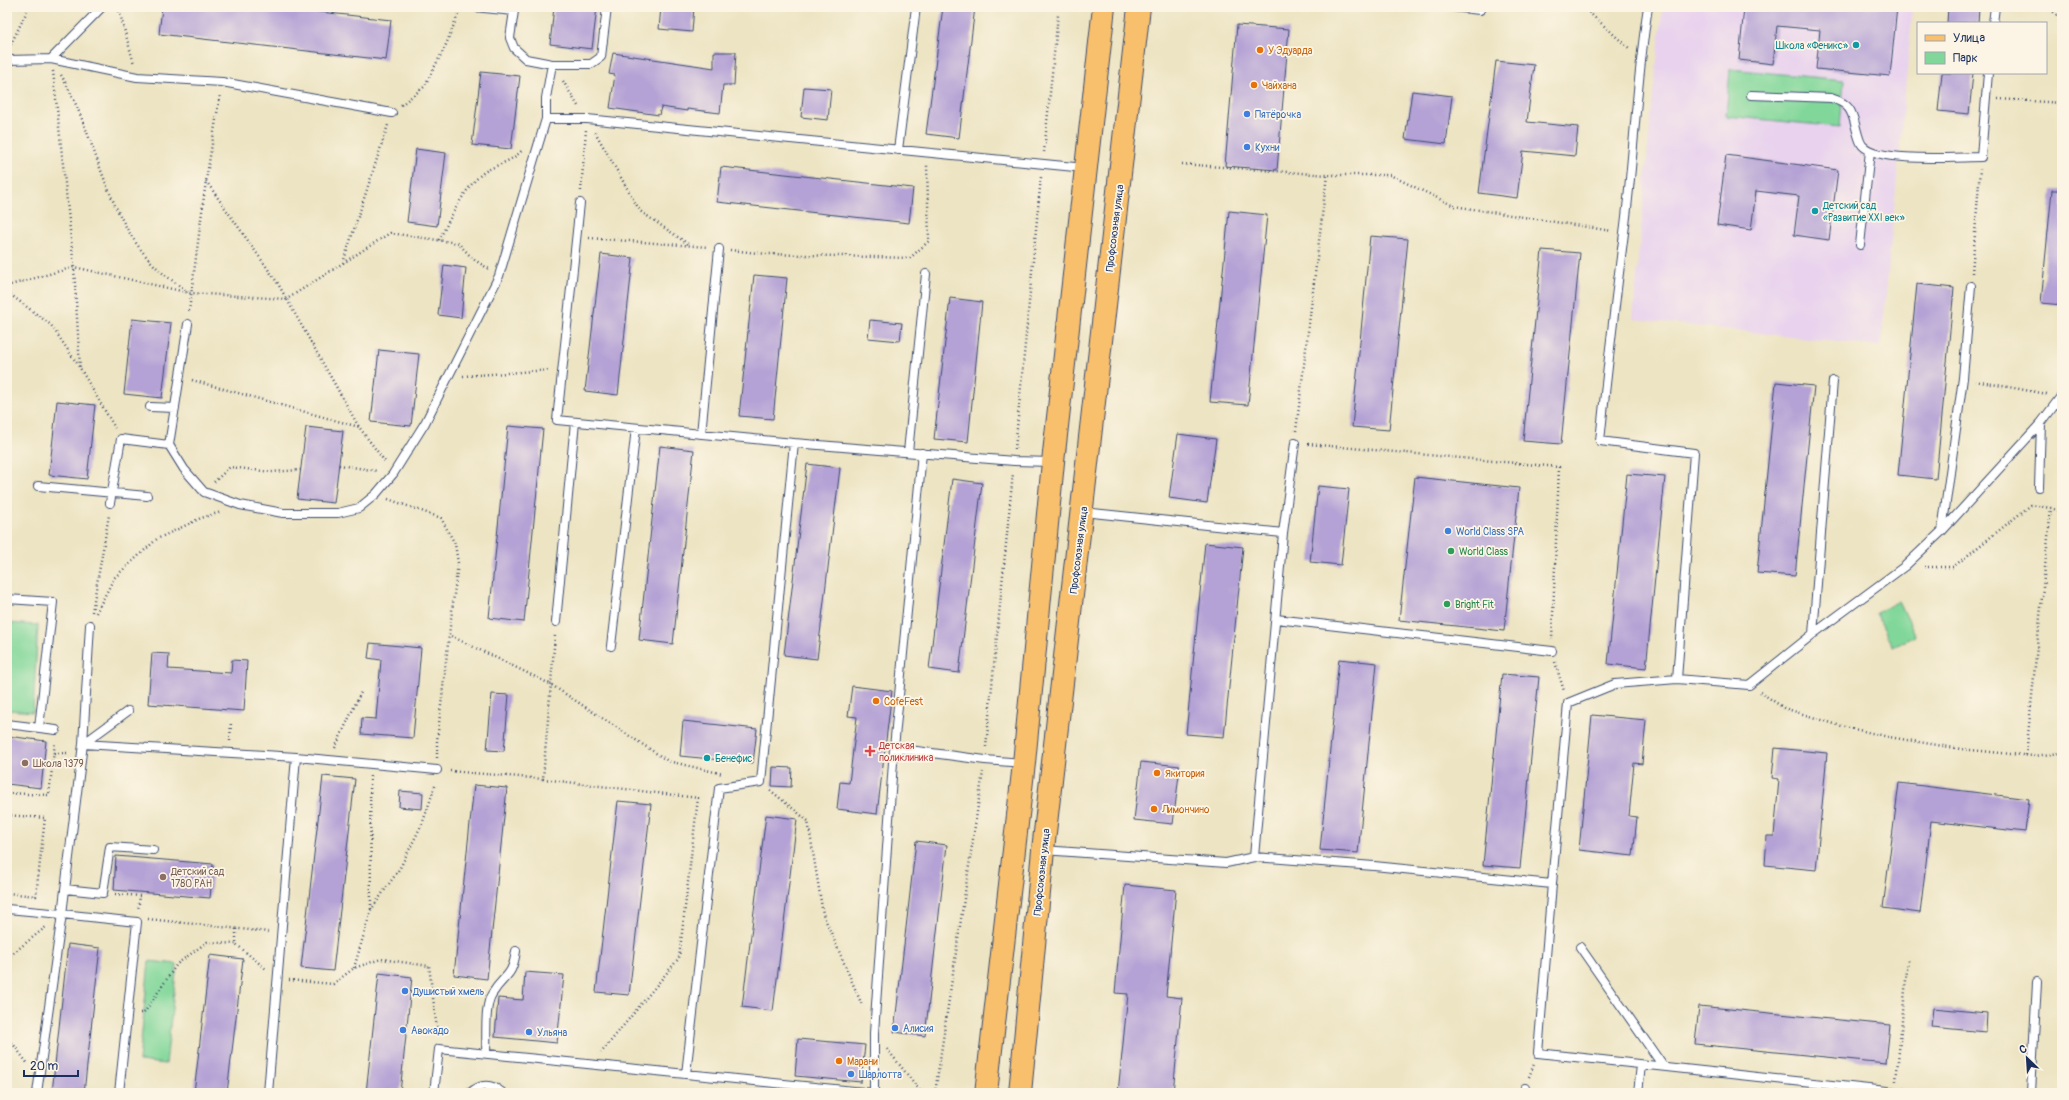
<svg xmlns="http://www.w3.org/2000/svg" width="2069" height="1100" font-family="Pangolin,sans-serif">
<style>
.built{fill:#e8d2ee}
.green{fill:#81d79a;stroke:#4e837c}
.building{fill:#b4a1d5}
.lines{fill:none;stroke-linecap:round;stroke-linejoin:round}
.lane-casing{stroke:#3a4a6d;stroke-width:10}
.primary-casing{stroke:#3a4a6d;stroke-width:24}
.path{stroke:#3a4a6d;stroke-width:2.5;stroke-dasharray:1 3;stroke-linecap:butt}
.lane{stroke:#fff;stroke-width:8}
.primary{stroke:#f8bf6c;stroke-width:22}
.culture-dot{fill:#0f9aa8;stroke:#fcf5e5;stroke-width:1.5}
.food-dot{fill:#e8710a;stroke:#fcf5e5;stroke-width:1.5}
.shop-dot{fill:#3f7fe0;stroke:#fcf5e5;stroke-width:1.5}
.leisure-dot{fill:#2e9e5b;stroke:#fcf5e5;stroke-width:1.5}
.health-dot{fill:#e0444e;stroke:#fcf5e5;stroke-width:1.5}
.education-dot{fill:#8d6e63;stroke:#fcf5e5;stroke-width:1.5}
.labels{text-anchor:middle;stroke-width:3.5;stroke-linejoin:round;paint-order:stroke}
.culture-label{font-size:10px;fill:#0d838f;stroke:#fcf5e5;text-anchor:start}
.food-label{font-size:10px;fill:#c56008;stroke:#fcf5e5;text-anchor:start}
.shop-label{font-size:10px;fill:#366cbe;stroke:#fcf5e5;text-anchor:start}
.street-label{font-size:10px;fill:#1b2f5e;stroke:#fcf5e5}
.leisure-label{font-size:10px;fill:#27864d;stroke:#fcf5e5;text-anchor:start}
.health-label{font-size:10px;fill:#be3a42;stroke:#fcf5e5;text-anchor:start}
.education-label{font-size:10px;fill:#785e54;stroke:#fcf5e5;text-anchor:start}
</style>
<rect width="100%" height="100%" fill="#fcf5e5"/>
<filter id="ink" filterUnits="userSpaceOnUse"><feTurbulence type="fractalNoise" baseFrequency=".025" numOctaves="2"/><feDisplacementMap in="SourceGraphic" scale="8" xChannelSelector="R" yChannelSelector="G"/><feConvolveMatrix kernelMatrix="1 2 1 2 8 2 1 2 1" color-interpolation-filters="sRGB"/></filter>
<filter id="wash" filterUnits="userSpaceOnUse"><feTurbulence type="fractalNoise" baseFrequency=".012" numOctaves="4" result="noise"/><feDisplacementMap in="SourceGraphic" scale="16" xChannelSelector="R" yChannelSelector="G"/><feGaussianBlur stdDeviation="0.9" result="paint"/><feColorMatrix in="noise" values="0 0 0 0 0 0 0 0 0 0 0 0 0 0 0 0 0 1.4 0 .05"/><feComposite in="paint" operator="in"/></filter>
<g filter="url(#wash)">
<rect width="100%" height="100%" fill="#ede4c3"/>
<path class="built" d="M 1663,7 L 1913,7 L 1881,347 L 1633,319 L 1650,124 Z"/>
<path class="green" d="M 1730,69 L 1844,80 L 1840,127 L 1726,116 Z
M 1899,601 L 1916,636 L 1893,647 L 1876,613 Z
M 7,623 L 38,625 L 33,712 L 7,710 Z
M 149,961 L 177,964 L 166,1064 L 139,1061 Z"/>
<g id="blocks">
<path class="building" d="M 162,7 L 276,7 L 391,20 L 386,60 L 159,34 Z
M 554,7 L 597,7 L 592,49 L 550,44 Z
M 661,7 L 694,7 L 692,32 L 659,29 Z
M 943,7 L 975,7 L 959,138 L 926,134 Z
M 1744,7 L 1897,7 L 1890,76 L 1816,69 L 1820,30 L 1777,26 L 1773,64 L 1739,60 Z
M 1948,7 L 1979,7 L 1978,23 L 1947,23 Z
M 1237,25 L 1289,29 L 1277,170 L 1225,166 Z
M 714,52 L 736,52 L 734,85 L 723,85 L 720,113 L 687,109 L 687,111 L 661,107 L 659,115 L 610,108 L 615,75 L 609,74 L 613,53 L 714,68 Z
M 1496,61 L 1534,65 L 1527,122 L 1578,127 L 1575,156 L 1523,151 L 1517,198 L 1479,193 Z
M 481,72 L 520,76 L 511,149 L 472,145 Z
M 1942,73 L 1973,73 L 1969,114 L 1938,111 Z
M 804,87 L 831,89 L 828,120 L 801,117 Z
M 1412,91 L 1452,96 L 1446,144 L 1405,139 Z
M 416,149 L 446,153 L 437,226 L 407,222 Z
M 1726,155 L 1838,170 L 1829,240 L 1794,235 L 1799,196 L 1756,191 L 1751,230 L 1717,225 Z
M 721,167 L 913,188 L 909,223 L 717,202 Z
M 2052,190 L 2062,190 L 2062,305 L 2041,303 Z
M 1229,211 L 1267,215 L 1248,405 L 1210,402 Z
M 1370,236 L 1408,239 L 1389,430 L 1352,427 Z
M 1542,250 L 1580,253 L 1561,444 L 1523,441 Z
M 601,254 L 633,258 L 618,395 L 585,391 Z
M 444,265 L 466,268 L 461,318 L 438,315 Z
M 754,275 L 787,278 L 773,419 L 739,416 Z
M 1917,284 L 1954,288 L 1936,479 L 1898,475 Z
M 950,298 L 982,302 L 968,442 L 934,439 Z
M 132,319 L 171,323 L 162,398 L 124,394 Z
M 870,320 L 902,323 L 900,341 L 868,338 Z
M 379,350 L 419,354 L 411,426 L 371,422 Z
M 1776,382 L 1814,386 L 1795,576 L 1757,573 Z
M 57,401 L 95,405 L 87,479 L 49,475 Z
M 508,426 L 543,429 L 524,622 L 489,618 Z
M 306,427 L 343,431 L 334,503 L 297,499 Z
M 1178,434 L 1216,439 L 1207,503 L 1169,498 Z
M 660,446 L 694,450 L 673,644 L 639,640 Z
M 807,464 L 840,468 L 817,659 L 784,655 Z
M 1627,474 L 1665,477 L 1646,668 L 1608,664 Z
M 1415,477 L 1519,488 L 1504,631 L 1399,620 Z
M 952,479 L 982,483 L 959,673 L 929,669 Z
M 1318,486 L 1349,489 L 1341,565 L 1310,562 Z
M 1205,543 L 1243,547 L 1224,737 L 1186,734 Z
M 370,643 L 421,648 L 413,738 L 361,734 L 362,718 L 376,719 L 381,660 L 368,658 Z
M 152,653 L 169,654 L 168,669 L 231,673 L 232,660 L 247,661 L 244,711 L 148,704 Z
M 1339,659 L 1377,663 L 1358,853 L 1320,850 Z
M 1502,674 L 1539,677 L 1520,868 L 1483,865 Z
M 852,686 L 892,691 L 877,814 L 837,809 L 840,782 L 849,783 L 857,717 L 848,716 Z
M 492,694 L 509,695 L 504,751 L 487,750 Z
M 1592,715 L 1646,720 L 1642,764 L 1634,763 L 1629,816 L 1637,817 L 1633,856 L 1579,850 Z
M 683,721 L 757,729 L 753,763 L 680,756 Z
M 7,736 L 46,741 L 41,788 L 7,784 Z
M 1775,748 L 1827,753 L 1816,870 L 1765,865 L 1767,836 L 1774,836 L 1779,779 L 1772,778 Z
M 1141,762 L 1180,766 L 1173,824 L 1134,820 Z
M 773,767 L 792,768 L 791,787 L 772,786 Z
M 323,776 L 355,779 L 333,971 L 301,968 Z
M 1899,783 L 2029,799 L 2025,832 L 1931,821 L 1920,913 L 1883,908 Z
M 474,785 L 507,788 L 487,979 L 454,975 Z
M 400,791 L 423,793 L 422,809 L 399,807 Z
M 618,801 L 651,804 L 629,995 L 596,992 Z
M 766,815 L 797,819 L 773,1011 L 742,1007 Z
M 916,841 L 947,845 L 925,1036 L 894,1032 Z
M 116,856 L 213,864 L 210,898 L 114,890 Z
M 1125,885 L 1176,890 L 1166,996 L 1182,998 L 1173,1093 L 1118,1093 L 1128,994 L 1115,993 Z
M 68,944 L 100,948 L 97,974 L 84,1093 L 52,1093 Z
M 210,955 L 243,959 L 227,1093 L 194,1093 Z
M 525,972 L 564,975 L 557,1043 L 495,1037 L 498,998 L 523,1000 Z
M 379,973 L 412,977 L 400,1093 L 366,1093 Z
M 1699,1006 L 1890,1025 L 1886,1063 L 1695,1044 Z
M 1933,1008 L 1987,1013 L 1986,1032 L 1931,1027 Z
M 798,1039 L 865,1045 L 861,1082 L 795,1076 Z"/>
</g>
</g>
<g filter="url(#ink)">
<use href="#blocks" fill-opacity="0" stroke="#3a4a6d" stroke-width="1"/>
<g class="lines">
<defs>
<path id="lane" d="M 102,7 L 51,59 L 137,77 L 222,82 L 392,113
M 474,7 L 514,11 L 515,7
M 1453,7 L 1480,10 L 1481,7
M 1648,7 C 1636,82 1634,158 1624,233 C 1615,303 1607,372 1600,441 L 1694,453 L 1677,679 L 1749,685 L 1813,634 L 1905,566 L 1942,531 L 2041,423 L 2062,395
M 514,11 L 510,38 L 514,48 L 526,59 L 552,64 L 591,64 L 601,57 L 607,7
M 1993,23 L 1995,7
M 7,60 L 51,59
M 1751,95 L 1831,98 C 1854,105 1852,115 1858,135 C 1859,138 1860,143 1863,146 C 1880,163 1956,157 1981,157 L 1988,73
M 546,119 L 587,119 L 1085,168
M 898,150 L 916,7
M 580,203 L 557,420 L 794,443
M 1860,245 L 1870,151
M 150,407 L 175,408
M 701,434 L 719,249
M 169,445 L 188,324
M 908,452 L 926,274
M 38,486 L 147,496
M 2039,487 L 2041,423
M 110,503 L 121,439 L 169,445 L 184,469 L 204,492 L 240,505 L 283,513 L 338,513 L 359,508 L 376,494 L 393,474 L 425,423 L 499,276 L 546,119 L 546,98 L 552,64
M 1083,512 L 1283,533 L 1254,857
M 1942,531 L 1963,378 L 1971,286
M 1283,533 L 1295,443
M 7,599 L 53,602 L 39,728
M 1276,619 L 1552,651
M 556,622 L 575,422
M 1813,634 L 1833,381
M 611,646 L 636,428
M 7,724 L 56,730
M 83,744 L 90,625
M 83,744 L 128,711
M 894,748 L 985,760 L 1024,763
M 1043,850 L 1226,863 L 1254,857 L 1374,866 L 1552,884 L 1538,1053 L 1905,1093
M 1552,884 L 1568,703 L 1615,684 L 1677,679
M 65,889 L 103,893 L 110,847 L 153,850
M 7,909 L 62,914 L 83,744 L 296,757 L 437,770
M 1580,947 L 1663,1066
M 486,1053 C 487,1038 484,1006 492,994 C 505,973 512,979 516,951
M 686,1074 L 719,788 L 761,782 L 794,443 L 1014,461 L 1053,462
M 37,1093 L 62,914 L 137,922 L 119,1093
M 268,1093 L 296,757
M 434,1093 L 439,1049 L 874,1093
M 470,1093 C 481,1083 492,1084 503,1093
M 874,1093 L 874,1033 L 894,748 L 922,453
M 1525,1093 L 1525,1088
M 1638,1093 L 1641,1065
M 2031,1093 L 2037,982"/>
<path id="primary" d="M 986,1093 L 1024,763 L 1053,462 L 1104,7
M 1020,1093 L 1043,850 L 1139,7"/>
</defs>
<use href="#lane" class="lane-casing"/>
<use href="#primary" class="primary-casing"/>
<path class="path" d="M 118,7 L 134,64
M 1583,7 L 1630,49
M 2047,7 L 2062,19
M 1194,10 L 1194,7
M 9,48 L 29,7
M 53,71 L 74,267 L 80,368
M 61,75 C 97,136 104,216 157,268 C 166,277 178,284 188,292
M 563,81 L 578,106
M 1998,99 L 2062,103
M 401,105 L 424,87 L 445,47 L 461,7
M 595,132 L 640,211 L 688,244
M 1044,152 L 1058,15
M 1182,164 L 1327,175
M 206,181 L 277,282 L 359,427 L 386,463
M 581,191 L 586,130
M 589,238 L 708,247
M 439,240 C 450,219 464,188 483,173 C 496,164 513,162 523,149
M 730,250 L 767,254 L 910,258 L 929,241 L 927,165
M 343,263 L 388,125
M 1972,273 L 1980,169
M 7,286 L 74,267 L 190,293 L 287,299 L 390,233 L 458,243 L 473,259 L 489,269
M 7,292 L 51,325 L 80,368 L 115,428
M 189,311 L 206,181 L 220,95
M 463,376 L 550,370
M 192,380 L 359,427
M 1975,381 L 2047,394
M 1296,431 L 1327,175 L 1390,175 L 1454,206 L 1612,231
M 1308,444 L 1559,467 L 1552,639
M 1015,449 L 1041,177
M 339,465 L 378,471
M 214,482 L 230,467 L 271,472 L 301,470
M 388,499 L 441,518 L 455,544 L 458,563 L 449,635 L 550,684 L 668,761 L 723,774
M 1924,567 L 1953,567 L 2031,505 L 2051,508 L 2062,512
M 92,612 L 109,515
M 96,613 L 114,578 L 157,539 L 201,518 L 221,512
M 1555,662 L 1564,691
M 1760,692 L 1784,708 L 1841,726 L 1889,737 L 1961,749 L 2011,754 L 2033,756 L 2062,753
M 230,741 L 231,722
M 986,747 L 1013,473
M 335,748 L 362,690
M 54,753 L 69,753
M 2026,755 L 2051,508
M 437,758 L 437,741 L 449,635
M 450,771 L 543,779 L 555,635
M 370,776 L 371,909
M 543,779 L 698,798 L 679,958 L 601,1053
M 770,790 L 808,821 L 823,914 L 862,1005
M 7,793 L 49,795 L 55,742
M 7,815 L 45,818 L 36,896 L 7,893
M 115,894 L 140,896 L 138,910
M 148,919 L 268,932
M 236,929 L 236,944 L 266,969
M 7,958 L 47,926
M 354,968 L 371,910 L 400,868 L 423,822 L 436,783
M 289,980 L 333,984 L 354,968 L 381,959 L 429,966 L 438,1037
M 140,1013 L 144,1013 L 177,964 L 207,942 L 236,944
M 7,1036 L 28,1064
M 887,1049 L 922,1093
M 1529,1077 L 1534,1064
M 1896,1081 L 1908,960
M 935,1093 L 983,772"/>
<use href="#lane" class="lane"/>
<use href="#primary" class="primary"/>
</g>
</g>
<g class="culture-dot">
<circle cx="1856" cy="45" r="4"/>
<circle cx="1815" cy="211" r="4"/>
<circle cx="707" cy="758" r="4"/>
</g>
<g class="food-dot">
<circle cx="1260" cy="50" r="4"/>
<circle cx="1254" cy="85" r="4"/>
<circle cx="876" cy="701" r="4"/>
<circle cx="1157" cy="773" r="4"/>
<circle cx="1154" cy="809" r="4"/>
<circle cx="839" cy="1061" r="4"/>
</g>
<g class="shop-dot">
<circle cx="1247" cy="114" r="4"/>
<circle cx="1247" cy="147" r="4"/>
<circle cx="1448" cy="531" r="4"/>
<circle cx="405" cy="991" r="4"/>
<circle cx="895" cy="1028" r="4"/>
<circle cx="403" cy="1030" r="4"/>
<circle cx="529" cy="1032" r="4"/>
<circle cx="851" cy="1074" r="4"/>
</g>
<g class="leisure-dot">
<circle cx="1451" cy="551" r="4"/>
<circle cx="1447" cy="604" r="4"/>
</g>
<path class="health-dot" d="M868 745h4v4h4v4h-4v4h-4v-4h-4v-4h4z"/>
<g class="education-dot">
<circle cx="25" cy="763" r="4"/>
<circle cx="163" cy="877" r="4"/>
</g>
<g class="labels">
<g class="culture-label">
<text x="1848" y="49" text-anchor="end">Школа «Феникс»</text>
<text x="1823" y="209">Детский сад<tspan x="1823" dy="12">«Развитие XXI век»</tspan></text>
<text x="715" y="762">Бенефис</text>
</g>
<g class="food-label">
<text x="1268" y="54">У Эдуарда</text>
<text x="1262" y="89">Чайхана</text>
<text x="884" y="705">CofeFest</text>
<text x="1165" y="777">Якитория</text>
<text x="1162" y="813">Лимончино</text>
<text x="847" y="1065">Марани</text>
</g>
<g class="shop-label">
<text x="1255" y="118">Пятёрочка</text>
<text x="1255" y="151">Кухни</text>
<text x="1456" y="535">World Class SPA</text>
<text x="413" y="995">Душистый хмель</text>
<text x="903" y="1032">Алисия</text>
<text x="411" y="1034">Авокадо</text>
<text x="537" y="1036">Ульяна</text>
<text x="859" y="1078">Шарлотта</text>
</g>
<g class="street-label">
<text transform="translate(1114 228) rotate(-83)" y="4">Профсоюзная улица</text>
<text transform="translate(1078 550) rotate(-83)" y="4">Профсоюзная улица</text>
<text transform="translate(1041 872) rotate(-84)" y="4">Профсоюзная улица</text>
</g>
<g class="leisure-label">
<text x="1459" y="555">World Class</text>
<text x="1455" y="608">Bright Fit</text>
</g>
<g class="health-label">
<text x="879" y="749">Детская<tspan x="879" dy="12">поликлиника</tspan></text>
</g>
<g class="education-label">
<text x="33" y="767">Школа 1379</text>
<text x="171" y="875">Детский сад<tspan x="171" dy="12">1780 РАН</tspan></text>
</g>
</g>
<rect width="2069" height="1100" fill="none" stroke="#fcf5e5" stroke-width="24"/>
<rect x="1917" y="22" width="130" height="52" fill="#fcf5e5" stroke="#a2a6af"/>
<rect x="1925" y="35" width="20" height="6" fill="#f8bf6c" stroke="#a2a6af"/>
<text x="1953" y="42" font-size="12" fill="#1b2f5e">Улица</text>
<rect x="1925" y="52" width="20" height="12" fill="#81d79a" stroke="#a2a6af"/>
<text x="1953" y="62" font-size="12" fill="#1b2f5e">Парк</text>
<g transform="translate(2027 1058) rotate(335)" stroke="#fcf5e5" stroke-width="3" paint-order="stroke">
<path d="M0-3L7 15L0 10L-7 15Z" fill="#1b2f5e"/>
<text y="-6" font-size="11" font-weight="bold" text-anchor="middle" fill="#1b2f5e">С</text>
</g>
<path d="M24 1070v6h54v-6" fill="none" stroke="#1b2f5e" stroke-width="2"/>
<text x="30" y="1070" font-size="12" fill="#1b2f5e" stroke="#fcf5e5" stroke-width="3" paint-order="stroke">20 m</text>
</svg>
